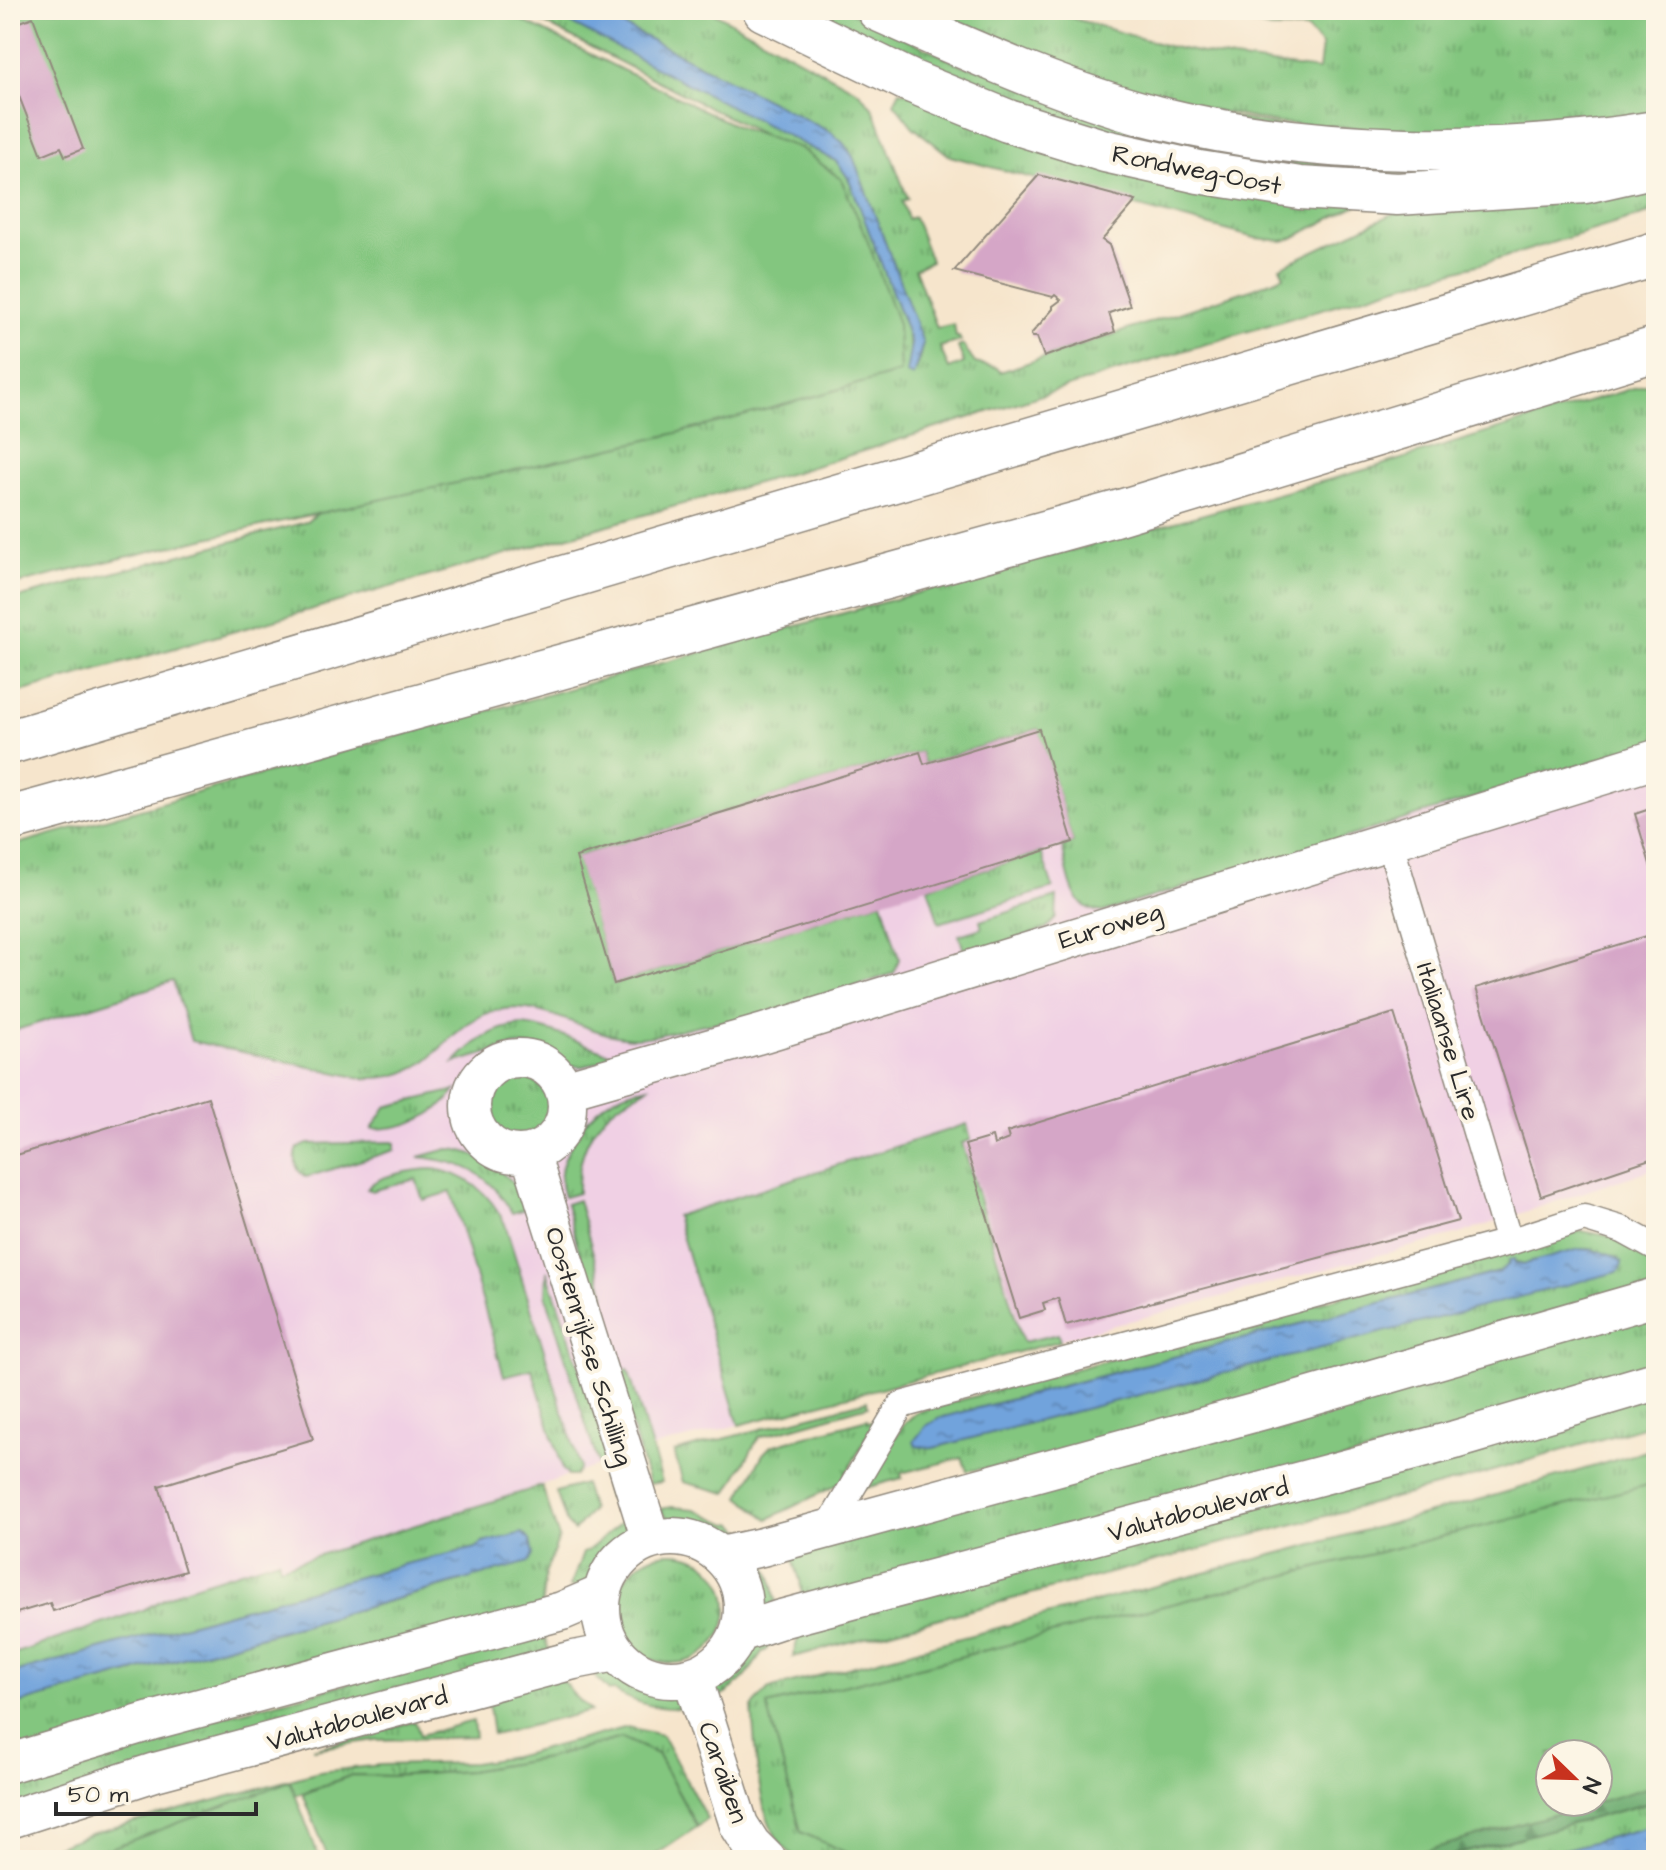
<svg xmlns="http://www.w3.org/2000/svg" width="1666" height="1870" font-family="'Architects Daughter',sans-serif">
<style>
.built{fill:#f0d0e4}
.grass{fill:url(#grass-tufts);stroke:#577855;stroke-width:2;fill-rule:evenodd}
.forest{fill:url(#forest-firs);stroke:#4a6b4c;stroke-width:2}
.garden{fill:#83c67f;stroke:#577855;stroke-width:2}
.water{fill:url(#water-ripples);stroke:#4e6784;stroke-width:2}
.building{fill:#d5a6c7}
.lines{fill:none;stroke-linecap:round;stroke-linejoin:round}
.street-casing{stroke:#90887c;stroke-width:29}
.secondary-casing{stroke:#90887c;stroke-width:41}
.primary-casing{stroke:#90887c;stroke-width:45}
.highway-casing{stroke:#90887c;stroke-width:47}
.street{stroke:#fff;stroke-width:26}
.secondary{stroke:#fff;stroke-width:38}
.primary{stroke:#fff;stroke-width:42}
.highway{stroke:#fff;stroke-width:44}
.labels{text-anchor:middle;stroke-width:8;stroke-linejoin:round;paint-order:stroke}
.street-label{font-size:26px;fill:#2b2b2b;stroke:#fcf5e5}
</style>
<defs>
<pattern id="grass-tufts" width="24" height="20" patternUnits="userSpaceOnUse" patternTransform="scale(2)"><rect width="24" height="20" fill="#83c67f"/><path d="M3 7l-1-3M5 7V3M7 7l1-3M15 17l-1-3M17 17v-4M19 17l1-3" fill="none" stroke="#6ba168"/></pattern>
<pattern id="forest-firs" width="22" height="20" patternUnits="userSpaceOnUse" patternTransform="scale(2)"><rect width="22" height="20" fill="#6aab6e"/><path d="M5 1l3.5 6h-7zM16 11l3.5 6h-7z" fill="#578b5b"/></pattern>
<pattern id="water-ripples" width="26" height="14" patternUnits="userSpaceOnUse" patternTransform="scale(2)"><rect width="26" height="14" fill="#71a3dc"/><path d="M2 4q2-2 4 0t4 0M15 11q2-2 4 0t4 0" fill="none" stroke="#5d85b3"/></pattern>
</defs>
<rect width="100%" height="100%" fill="#fcf5e5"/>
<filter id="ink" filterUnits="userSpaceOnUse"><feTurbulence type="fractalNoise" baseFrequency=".0125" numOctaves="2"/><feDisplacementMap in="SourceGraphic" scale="16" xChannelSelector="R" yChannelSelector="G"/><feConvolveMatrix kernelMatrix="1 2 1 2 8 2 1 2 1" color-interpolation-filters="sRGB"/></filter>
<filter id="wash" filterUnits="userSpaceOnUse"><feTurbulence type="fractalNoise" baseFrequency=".006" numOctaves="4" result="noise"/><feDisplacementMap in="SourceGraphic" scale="32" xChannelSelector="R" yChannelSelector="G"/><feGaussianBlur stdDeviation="1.8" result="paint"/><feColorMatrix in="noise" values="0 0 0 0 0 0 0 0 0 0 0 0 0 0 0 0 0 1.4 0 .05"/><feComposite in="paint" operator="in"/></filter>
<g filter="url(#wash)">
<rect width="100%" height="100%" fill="#f6e5cc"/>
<path class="built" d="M 1656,450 L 1656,1168 L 1462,1233 L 647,1449 L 10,1665 L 10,942 Z"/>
<path class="grass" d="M 518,10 L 545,10 L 558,16 L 836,161 C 854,181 861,209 870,234 C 881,263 892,292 903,321 C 910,337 908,354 917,368 L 923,343 L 853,157 L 844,144 L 832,133 L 593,10 L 709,10 L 858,91 L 873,108 L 908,199 L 902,201 L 908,219 L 914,217 L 931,261 L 915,269 L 937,328 L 954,324 L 956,337 L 959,337 L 961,341 L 940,347 L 949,369 L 964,363 L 958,347 L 963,345 L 975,363 L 997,368 L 1000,372 L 1254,288 L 1284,276 L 1280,267 L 1398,211 L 1656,182 L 1656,211 L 1492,261 L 1398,286 L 1186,350 L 799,471 L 10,695 L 10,600 L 306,522 L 356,486 L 769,138 Z
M 797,10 L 846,10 L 964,66 L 1487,166 L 1433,177 L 1289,170 L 1082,131 L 927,73 Z
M 911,10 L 1045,10 L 1167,46 L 1233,59 L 1319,70 L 1322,45 L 1307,29 L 1270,29 L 1203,10 L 1656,10 L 1656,117 L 1471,135 L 1277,123 L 1144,96 Z
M 900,91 L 1357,205 L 1293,238 L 1283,241 L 1255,238 L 950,156 L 913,127 L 894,103 Z
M 1656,381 L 1656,742 L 1103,912 C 1069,910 1069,874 1062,846 L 1073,842 L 1038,729 L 924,764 L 920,752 L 577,857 L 614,984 L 882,901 L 899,959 L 894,973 C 850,988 805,1004 760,1017 C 743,1021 724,1021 706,1024 C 681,1028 659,1038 634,1038 C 589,1037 549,1003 504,1009 C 440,1019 443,1083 361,1078 L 191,1041 L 173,981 L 10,1032 L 10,846 L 386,739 L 1375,467 Z
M 1041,852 L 1053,888 L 939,923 L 928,887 Z
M 1057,897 L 1056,918 L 1046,929 L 965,954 L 959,935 L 982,928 L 980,921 Z
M 522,1025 C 555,1028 586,1047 618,1056 L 581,1067 L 570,1065 L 539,1048 L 516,1045 L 454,1063 C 474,1042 493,1027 522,1025 Z
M486 1109a32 32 0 1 1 64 0a32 32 0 1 1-64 0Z
M 649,1086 C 641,1093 628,1098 618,1105 C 589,1125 577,1159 578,1193 L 564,1197 C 556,1173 563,1159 575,1138 C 593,1107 614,1093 649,1086 Z
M 456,1090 C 438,1117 404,1129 372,1129 L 386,1107 Z
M 967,1124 L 971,1140 L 962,1143 L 1023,1342 L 1058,1334 L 1060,1341 L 739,1425 L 676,1216 Z
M 392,1142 L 395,1143 L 395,1150 L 307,1177 C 296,1173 293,1159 298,1148 L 308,1144 Z
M 448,1149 C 479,1149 517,1179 528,1208 L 512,1213 C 489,1172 464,1162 419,1157 Z
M 434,1169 C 468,1174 490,1193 505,1224 L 580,1467 L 575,1476 L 568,1476 L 563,1470 L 532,1369 L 504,1376 L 451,1192 L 423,1200 L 416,1179 L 372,1191 L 367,1189 C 375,1175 418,1169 434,1169 Z
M 578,1200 L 605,1295 L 601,1296 L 587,1280 L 566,1204 Z
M 1582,1231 L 1619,1238 L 1656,1257 L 1656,1293 L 1049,1460 L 967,1471 L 962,1458 L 901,1473 L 902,1478 L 861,1489 L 904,1424 L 917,1412 ZM 1581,1249 L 1590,1249 L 1617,1258 L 1246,1367 L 933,1448 L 916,1446 L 926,1426 L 940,1418 L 1499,1272 L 1506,1268 L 1509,1260 L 1525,1264 Z
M 547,1271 L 622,1493 L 609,1499 L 546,1295 Z
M 1656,1307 L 1656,1374 L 803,1607 L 800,1580 L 790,1551 Z
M 628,1369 L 662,1482 L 649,1484 L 621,1392 L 624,1370 Z
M 1656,1390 L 1656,1423 L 1469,1478 L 793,1657 L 802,1622 Z
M 867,1401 L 868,1406 L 759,1437 L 727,1493 L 683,1482 L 674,1452 Z
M 867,1419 L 868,1422 L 873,1421 L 874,1424 L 841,1483 L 768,1519 L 740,1497 L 763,1454 L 771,1446 Z
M 1656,1448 L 1656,1499 L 888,1860 C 871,1860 813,1864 801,1859 C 755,1842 756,1748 752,1707 L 769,1689 L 1486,1498 Z
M 584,1484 L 592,1510 L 574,1531 L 567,1524 L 556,1492 Z
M 542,1486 L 559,1538 L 545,1574 L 541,1610 L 10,1756 L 10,1706 L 462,1581 L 467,1578 L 483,1543 L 476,1548 L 405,1564 L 10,1674 L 10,1655 L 143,1610 L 181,1590 L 278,1559 L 280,1567 Z
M 672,1507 L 695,1509 L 728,1524 L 733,1523 L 746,1534 C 738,1536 729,1539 721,1539 C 705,1541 668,1522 659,1509 Z
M 627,1518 L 622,1542 L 592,1585 L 570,1587 L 583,1553 C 594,1549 612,1527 627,1518 Z
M 760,1552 L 772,1580 L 776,1602 L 753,1611 L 749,1585 L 741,1566 Z
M617 1608a55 55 0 1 1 110 0a55 55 0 1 1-110 0Z
M 543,1633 L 552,1660 L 10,1811 L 10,1772 Z
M 774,1633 L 767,1650 L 762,1652 C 751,1672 735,1691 713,1699 L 719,1678 L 745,1646 Z
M 584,1665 L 613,1667 L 636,1680 L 667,1690 L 690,1708 C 661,1710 638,1705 613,1690 L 609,1691 Z
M 557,1672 L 572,1693 L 591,1711 L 493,1735 L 488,1700 Z
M 415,1721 L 420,1735 L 473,1721 L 475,1737 L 375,1740 L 313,1749 Z
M 628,1727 L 662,1735 L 707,1819 L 697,1827 L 657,1754 L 621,1738 L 547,1758 L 470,1771 L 391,1776 L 352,1775 L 116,1860 L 20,1860 L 90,1834 L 319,1772 L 380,1765 L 474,1763 L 513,1757 Z
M 1656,1801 L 1656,1825 L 1525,1860 L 1437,1860 Z"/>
<path class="forest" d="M 1656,1772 L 1656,1801 L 1437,1860 L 1356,1860 L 1550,1802 L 1598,1802 L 1598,1788 Z"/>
<path class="garden" d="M 10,10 L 501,10 L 740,128 L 800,148 L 841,179 L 865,234 L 898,324 L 900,372 C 820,395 741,418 660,437 C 444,488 225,530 10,586 Z
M 1656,1483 L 1656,1785 L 1598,1802 L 1598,1754 L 1550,1754 L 1550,1802 L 1597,1802 L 1393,1860 L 862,1860 L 801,1832 L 767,1705 Z
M 622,1738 L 657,1754 L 697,1827 L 648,1860 L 329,1860 L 303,1794 L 352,1775 L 391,1776 L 470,1771 L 547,1758 Z
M 290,1781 L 320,1860 L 79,1860 Z"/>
<path class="water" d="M 545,10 L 593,10 L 832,133 L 844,144 L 853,157 L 923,343 L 913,376 L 906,373 L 911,344 L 903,320 L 849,179 L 836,161 Z
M 1580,1249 C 1594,1249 1611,1253 1622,1262 L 1621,1269 L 1617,1272 L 933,1448 L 916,1446 L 914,1441 L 926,1426 L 940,1418 L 1499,1272 L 1509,1264 L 1509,1260 L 1514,1259 L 1515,1263 L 1525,1264 Z
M 522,1533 L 530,1540 L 533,1554 L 529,1562 L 10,1706 L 10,1674 L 405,1564 L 476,1548 L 483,1543 Z
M 1656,1825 L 1656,1860 L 1525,1860 Z"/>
<g id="blocks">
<path class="building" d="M 33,17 L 83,149 L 65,156 L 61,147 L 42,155 L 10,73 L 10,26 Z
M 1039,175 L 1136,201 L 1102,240 L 1109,245 L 1130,306 L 1109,313 L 1115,332 L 1044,357 L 1037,337 L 1032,337 L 1031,334 L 1053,309 L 1053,306 L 1061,300 L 1055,295 L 1053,297 L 954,271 Z
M 1039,729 L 1073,842 L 614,984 L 576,857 L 920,752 L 924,764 Z
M 1656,807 L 1656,881 L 1655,881 L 1635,814 Z
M 1656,933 L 1656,1157 L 1541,1196 L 1476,988 Z
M 1394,1013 L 1458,1221 L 1066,1325 L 1058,1298 L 1043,1303 L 1045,1310 L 1019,1318 L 965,1145 L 992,1137 L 994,1145 L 1009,1139 L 1007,1132 Z
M 208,1097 L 313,1439 L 159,1486 L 185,1571 L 53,1611 L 50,1603 L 10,1615 L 10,1157 Z"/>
</g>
</g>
<g filter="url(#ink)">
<use href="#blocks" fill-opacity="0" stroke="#90887c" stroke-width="2"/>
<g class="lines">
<defs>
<path id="street" d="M 1389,840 L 1509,1242
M 828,1528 L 901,1405 L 1509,1242 L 1584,1218 L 1623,1230 L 1656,1248"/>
<path id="secondary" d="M471 1106a48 48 0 1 1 96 0a48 48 0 1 1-96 0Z
M 564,1090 L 764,1033 L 1656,759
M 530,1153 L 651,1540
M601 1608a71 71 0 1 1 142 0a71 71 0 1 1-142 0Z
M 721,1556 L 762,1547 L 1268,1409 L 1656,1297
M 739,1633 L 781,1619 L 1455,1440 L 1656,1381
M 692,1677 L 739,1825 L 751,1844 L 767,1860
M 10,1763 L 151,1721 L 562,1611 L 602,1594
M 10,1819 L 155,1772 L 574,1660 L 615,1652"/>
<path id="primary" d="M 764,10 L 910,81 L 1008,121 L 1105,151 L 1199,172 L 1300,188 L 1397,194 L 1585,182 L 1656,166
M 878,10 C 967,49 1062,93 1156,117 C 1313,156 1497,158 1656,132"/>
<path id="highway" d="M 10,742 L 1656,254
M 10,819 L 1114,514 L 1656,349"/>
</defs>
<use href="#street" class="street-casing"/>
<use href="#secondary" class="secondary-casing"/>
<use href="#primary" class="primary-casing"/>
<use href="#highway" class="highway-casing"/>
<use href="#street" class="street"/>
<use href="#secondary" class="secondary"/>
<use href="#primary" class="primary"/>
<use href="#highway" class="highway"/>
</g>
</g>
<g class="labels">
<g class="street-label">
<text transform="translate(1197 169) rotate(11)" y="9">Rondweg-Oost</text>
<text transform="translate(1110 925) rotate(-17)" y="9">Euroweg</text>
<text transform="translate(1449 1041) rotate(73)" y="9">Italiaanse Lire</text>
<text transform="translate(590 1346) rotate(73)" y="9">Oostenrijkse Schilling</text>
<text transform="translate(1198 1509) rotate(-15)" y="9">Valutaboulevard</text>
<text transform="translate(357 1718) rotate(-15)" y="9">Valutaboulevard</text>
<text transform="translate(724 1772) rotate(71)" y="9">Caraïben</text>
</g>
</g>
<rect width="1666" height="1870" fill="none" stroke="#fcf5e5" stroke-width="40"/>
<g transform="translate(1574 1778) rotate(113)"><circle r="38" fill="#fcf5e5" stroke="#a8a49b" stroke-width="2"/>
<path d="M0-6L14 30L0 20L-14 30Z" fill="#c8321e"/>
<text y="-12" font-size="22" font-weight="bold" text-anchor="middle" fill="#2b2b2b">N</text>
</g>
<path d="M56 1802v12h200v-12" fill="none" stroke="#2b2b2b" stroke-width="4"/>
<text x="68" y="1802" font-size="24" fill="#2b2b2b" stroke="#fcf5e5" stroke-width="6" paint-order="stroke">50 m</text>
</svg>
